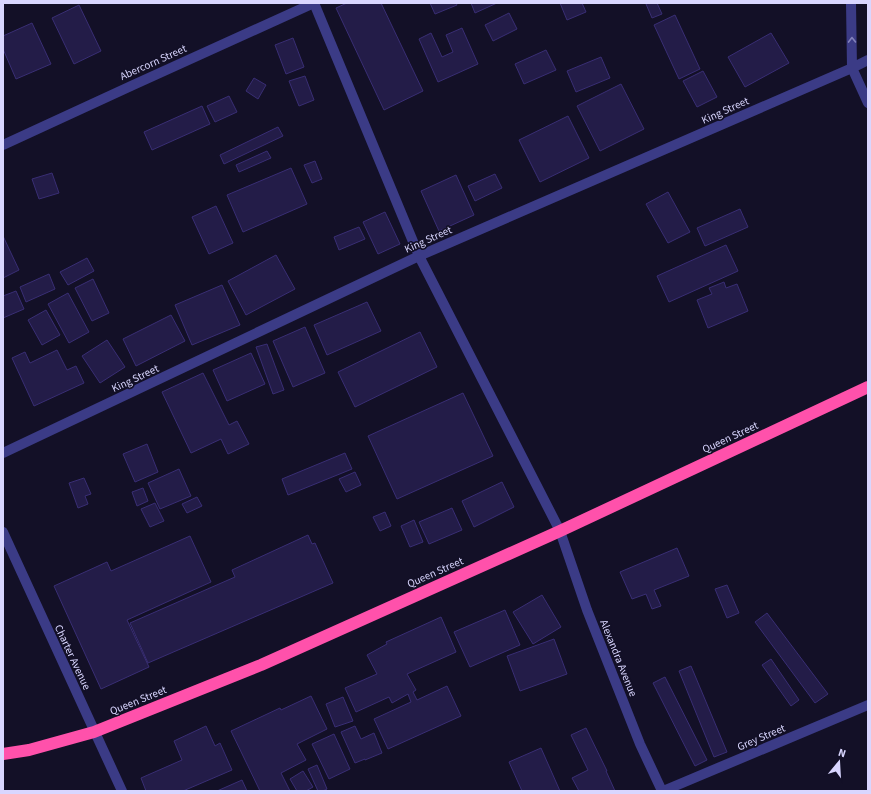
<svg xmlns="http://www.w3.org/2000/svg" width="871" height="794" font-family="'Source Sans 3',sans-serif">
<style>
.building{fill:#231c48;stroke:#392e74}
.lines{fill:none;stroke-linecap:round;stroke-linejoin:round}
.street{stroke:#3b3b86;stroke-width:10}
.highway{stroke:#ff51ab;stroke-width:12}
.oneway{stroke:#8281bc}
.labels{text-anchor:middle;stroke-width:3.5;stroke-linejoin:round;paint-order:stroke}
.street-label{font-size:11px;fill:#d9d6ff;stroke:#131027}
</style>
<rect width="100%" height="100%" fill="#131027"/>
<path class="building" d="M 347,3 L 381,3 L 423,91 L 384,110 L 336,8 Z
M 430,3 L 456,3 L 457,5 L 435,14 Z
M 471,3 L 497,3 L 475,13 Z
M 560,3 L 582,3 L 586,12 L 567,20 Z
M 648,3 L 657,3 L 662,14 L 652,18 L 646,4 Z
M 79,5 L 101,51 L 74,64 L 52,18 Z
M 509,13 L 517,29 L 493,41 L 485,25 Z
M 675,15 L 700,69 L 679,79 L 654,25 Z
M 32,23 L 51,64 L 16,79 L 3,49 L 3,36 Z
M 462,28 L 478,64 L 438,82 L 419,39 L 431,33 L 442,57 L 453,52 L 446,35 Z
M 771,33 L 789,63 L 745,87 L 728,57 Z
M 293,38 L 304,67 L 286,74 L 275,45 Z
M 546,50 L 556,70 L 524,84 L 515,64 Z
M 601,57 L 610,78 L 576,92 L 567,71 Z
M 703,71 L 717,97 L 697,107 L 683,81 Z
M 305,76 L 314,100 L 299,106 L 289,81 Z
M 254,78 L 266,85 L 258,99 L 246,91 Z
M 621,84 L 644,129 L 600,151 L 577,106 Z
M 229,96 L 237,112 L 215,122 L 207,106 Z
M 202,106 L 210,124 L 152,150 L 144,132 Z
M 568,116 L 589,158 L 540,182 L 519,140 Z
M 278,127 L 283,136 L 224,164 L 220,155 Z
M 267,151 L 271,158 L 239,172 L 236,165 Z
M 315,161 L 322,179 L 312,183 L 304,165 Z
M 291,168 L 307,204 L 243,232 L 227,195 Z
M 52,173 L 59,193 L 39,199 L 32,179 Z
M 495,174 L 502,188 L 475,201 L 468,186 Z
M 456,175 L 474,215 L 439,231 L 421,191 Z
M 668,192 L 690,232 L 668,243 L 646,204 Z
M 216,206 L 233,243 L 209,254 L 192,217 Z
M 740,209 L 748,227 L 705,246 L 697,228 Z
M 385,212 L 400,244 L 378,254 L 363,222 Z
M 359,227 L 365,239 L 339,250 L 334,237 Z
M 3,236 L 19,270 L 3,278 Z
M 726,245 L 738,271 L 669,302 L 657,276 Z
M 276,255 L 295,289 L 246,315 L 228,281 Z
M 87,258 L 94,271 L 68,285 L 60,272 Z
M 49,274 L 55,289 L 26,302 L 20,287 Z
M 93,279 L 109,313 L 92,321 L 75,288 Z
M 724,282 L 726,288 L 737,284 L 748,311 L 708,328 L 697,300 L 712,294 L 709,288 Z
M 222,285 L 240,325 L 192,345 L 175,305 Z
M 16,291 L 24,309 L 3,318 L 3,296 Z
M 68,293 L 89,332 L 69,343 L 48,304 Z
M 367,302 L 381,331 L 327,355 L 314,325 Z
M 46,310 L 60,335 L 42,345 L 28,320 Z
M 171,315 L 185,341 L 136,366 L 123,339 Z
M 305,327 L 325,373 L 293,387 L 273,341 Z
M 420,332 L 437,367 L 355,407 L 338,372 Z
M 107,340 L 125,367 L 100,383 L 82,356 Z
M 267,344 L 284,390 L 273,394 L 256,347 Z
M 57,350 L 67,370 L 76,366 L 84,383 L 34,406 L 12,358 L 25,352 L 30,363 Z
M 251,353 L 265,384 L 227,401 L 213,370 Z
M 203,373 L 229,425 L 237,421 L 249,444 L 228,454 L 221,439 L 191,453 L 162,392 Z
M 463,393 L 493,456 L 397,499 L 368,436 Z
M 147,444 L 158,472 L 135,482 L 123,454 Z
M 345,453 L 352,469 L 288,495 L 282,479 Z
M 179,469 L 191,496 L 160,509 L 148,483 Z
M 355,472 L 361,485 L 346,492 L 339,479 Z
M 84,478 L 91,494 L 85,496 L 88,504 L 78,508 L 69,483 Z
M 502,482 L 514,507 L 474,527 L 462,501 Z
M 143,488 L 148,501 L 137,506 L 132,492 Z
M 197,497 L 202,506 L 187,513 L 182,504 Z
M 155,503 L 164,521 L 150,527 L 141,509 Z
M 452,508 L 462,530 L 429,544 L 419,522 Z
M 385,512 L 391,526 L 380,531 L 373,517 Z
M 414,520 L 423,542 L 410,547 L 401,526 Z
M 308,535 L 312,544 L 315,543 L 333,583 L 148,663 L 130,623 L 235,577 L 232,570 Z
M 190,536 L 211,582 L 127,620 L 149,667 L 101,689 L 54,586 L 107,562 L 111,571 Z
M 677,548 L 689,576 L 654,590 L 661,606 L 652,609 L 646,594 L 632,599 L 620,572 Z
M 727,585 L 739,613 L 727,618 L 715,589 Z
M 542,595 L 561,627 L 533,644 L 513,612 Z
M 505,610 L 520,645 L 470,667 L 454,632 Z
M 767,613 L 828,694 L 815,703 L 755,622 Z
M 441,617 L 456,652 L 407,674 L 416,690 L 413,692 L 417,700 L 447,686 L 461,716 L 388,749 L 374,719 L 411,702 L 408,694 L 392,703 L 389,697 L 356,712 L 345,688 L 377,674 L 367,655 L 387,644 L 386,642 Z
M 554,639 L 567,674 L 520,691 L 507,656 Z
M 771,659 L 799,700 L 791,706 L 762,665 Z
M 691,666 L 727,752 L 714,757 L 679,671 Z
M 665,677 L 707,760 L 695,766 L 653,683 Z
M 311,696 L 327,729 L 297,744 L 306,760 L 281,773 L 290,791 L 260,791 L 231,731 L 280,708 L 281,710 Z
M 343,697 L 353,721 L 335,727 L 326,704 Z
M 206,726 L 215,746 L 220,743 L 232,770 L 183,791 L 146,791 L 141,778 L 182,760 L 174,741 Z
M 355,726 L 361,739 L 374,733 L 382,753 L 365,760 L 365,759 L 355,763 L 341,732 Z
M 586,728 L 607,771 L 606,771 L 615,791 L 579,791 L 572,778 L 588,770 L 571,735 Z
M 334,734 L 350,769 L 329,779 L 312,744 Z
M 541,748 L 560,791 L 522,791 L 509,762 Z
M 317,765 L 327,789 L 323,791 L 318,791 L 308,769 Z
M 303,771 L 313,787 L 306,791 L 297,791 L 290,779 Z
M 242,780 L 247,791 L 217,791 Z"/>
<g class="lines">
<path class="street" d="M 314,3 L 419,256 L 560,531 L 587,610 L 640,744 L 662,791
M 851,3 L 852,68 L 868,103
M 3,145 L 131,86 L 314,3
M 3,453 L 419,256 L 852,68 L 868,60
M 3,532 L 122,791
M 663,791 L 868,705"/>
<path class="highway" d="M 3,754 L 29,750 L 94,732 L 261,665 L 560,531 L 868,387"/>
</g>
<defs><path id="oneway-chevron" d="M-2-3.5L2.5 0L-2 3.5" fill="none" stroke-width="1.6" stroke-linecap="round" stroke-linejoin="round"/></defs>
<use class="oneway" href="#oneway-chevron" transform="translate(852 40) rotate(-91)"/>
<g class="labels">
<g class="street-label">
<text transform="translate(153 62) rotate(-24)" y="4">Abercorn Street</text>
<text transform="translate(725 110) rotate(-24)" y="4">King Street</text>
<text transform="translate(428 239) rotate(-24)" y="4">King Street</text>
<text transform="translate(135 378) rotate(-25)" y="4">King Street</text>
<text transform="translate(730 437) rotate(-25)" y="4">Queen Street</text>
<text transform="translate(435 572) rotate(-24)" y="4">Queen Street</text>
<text transform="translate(73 657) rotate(65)" y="4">Charter Avenue</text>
<text transform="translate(619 658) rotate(68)" y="4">Alexandra Avenue</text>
<text transform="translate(138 700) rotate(-22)" y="4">Queen Street</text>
<text transform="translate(761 737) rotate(-23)" y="4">Grey Street</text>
</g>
</g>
<rect width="871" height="794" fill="none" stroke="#d9d6ff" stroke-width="8"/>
<g transform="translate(839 762) rotate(18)" stroke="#131027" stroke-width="3" paint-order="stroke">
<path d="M0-3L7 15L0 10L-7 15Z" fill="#d9d6ff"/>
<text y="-6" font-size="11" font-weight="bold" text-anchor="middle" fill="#d9d6ff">N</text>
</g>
</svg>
